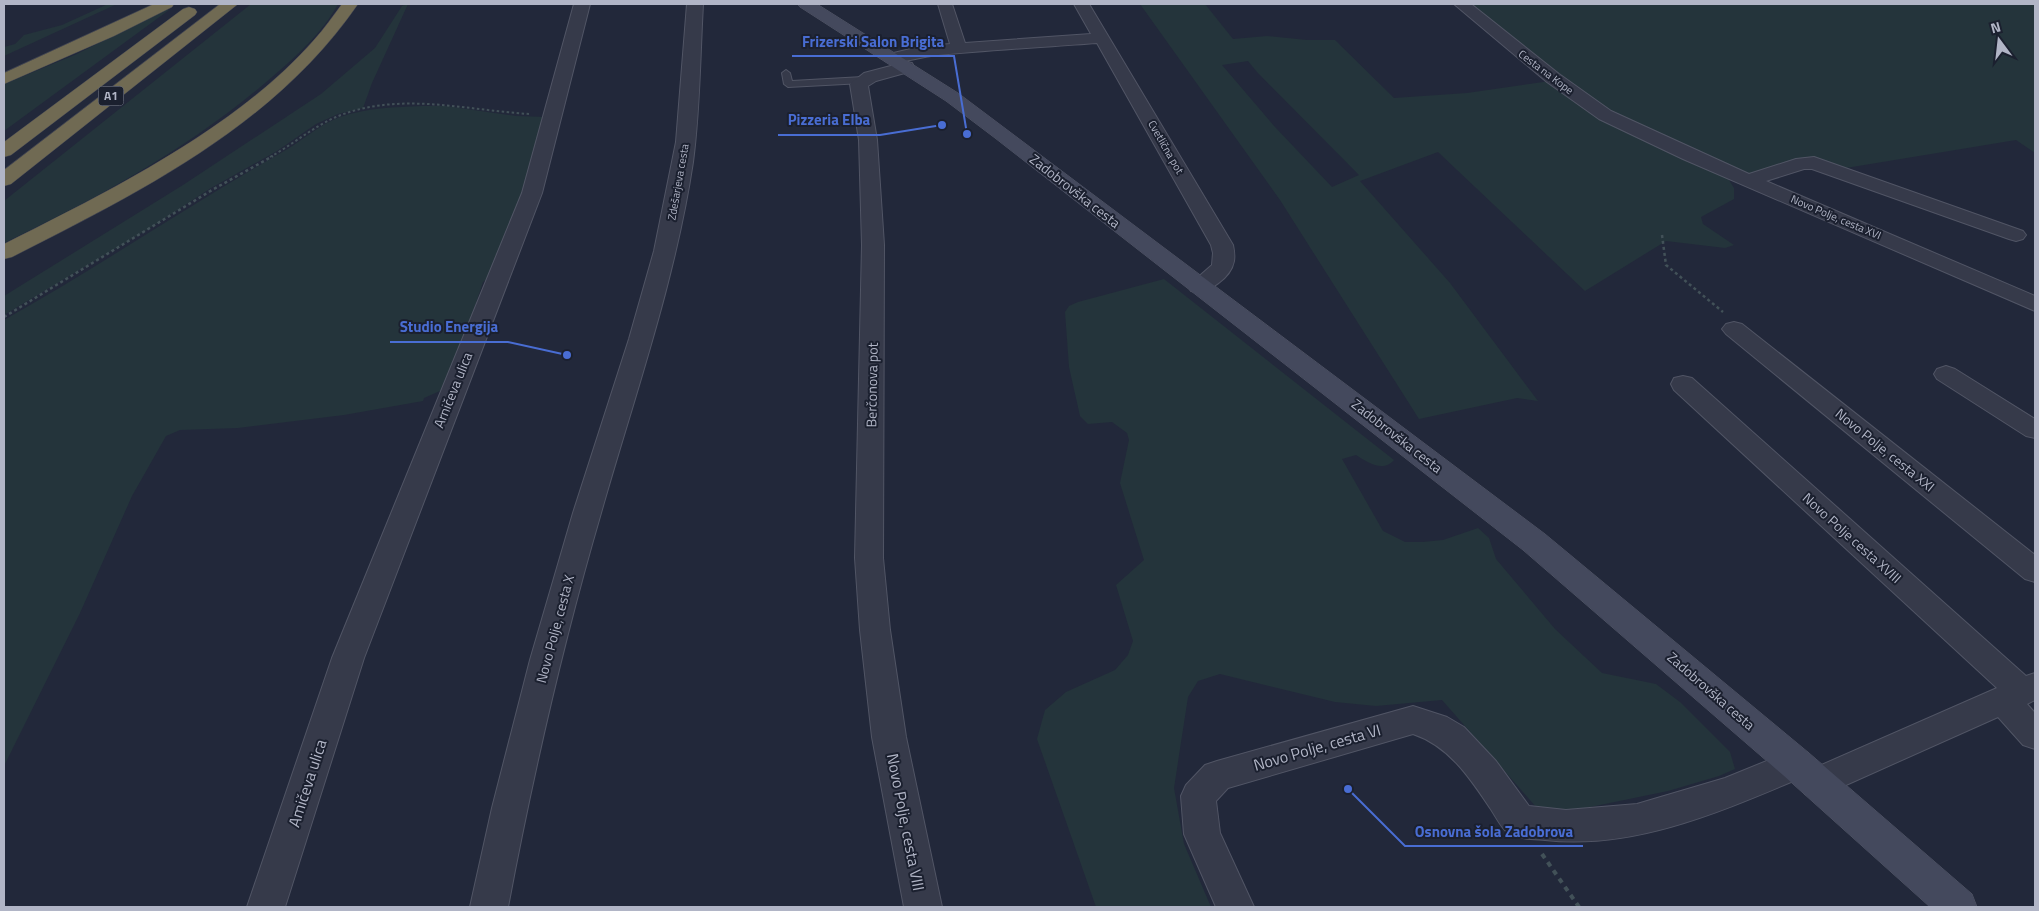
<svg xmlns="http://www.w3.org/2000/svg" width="2039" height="911" font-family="'Titillium Web',sans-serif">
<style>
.green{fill:#24343b;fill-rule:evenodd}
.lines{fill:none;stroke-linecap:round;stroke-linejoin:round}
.lane-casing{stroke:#515565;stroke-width:2}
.street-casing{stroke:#515565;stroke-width:2}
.secondary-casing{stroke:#515565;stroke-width:1}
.highway-casing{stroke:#3e4252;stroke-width:1}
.path-far2{stroke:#425158;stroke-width:2;stroke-dasharray:2.5 2.5;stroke-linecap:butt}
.path-far1{stroke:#425158;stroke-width:2.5;stroke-dasharray:3 3;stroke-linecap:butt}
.path{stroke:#425158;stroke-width:4;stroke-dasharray:5 5;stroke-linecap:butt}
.lane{fill:#363a4a;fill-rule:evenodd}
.street{fill:#363a4a;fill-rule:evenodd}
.secondary{fill:#44495d;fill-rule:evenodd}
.highway{fill:#706a53;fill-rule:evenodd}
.labels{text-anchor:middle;stroke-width:4;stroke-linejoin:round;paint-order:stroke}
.far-street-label{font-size:11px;fill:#b1b5c6;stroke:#1b202f}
.shield{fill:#1b202f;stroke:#848899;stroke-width:1}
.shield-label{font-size:12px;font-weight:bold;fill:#b1b5c6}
.street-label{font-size:14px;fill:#b1b5c6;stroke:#1b202f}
.near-street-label{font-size:16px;fill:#b1b5c6;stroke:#1b202f}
.leader{fill:none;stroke:#496dd3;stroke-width:2}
.callout-dot{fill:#496dd3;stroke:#1b202f;stroke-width:2}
.callout-label{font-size:15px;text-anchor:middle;font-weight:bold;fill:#496dd3;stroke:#1b202f;stroke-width:4;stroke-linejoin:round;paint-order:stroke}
</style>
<rect width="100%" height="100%" fill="#22283a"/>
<path class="green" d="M 108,4 L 117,4 L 4,56 L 4,47 L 15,44 L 24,35 L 62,25 Z
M 251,4 L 338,4 C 323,32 296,57 272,77 C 193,146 99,198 4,243 L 4,201 Z
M 408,4 L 372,83 L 363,108 L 338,114 L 316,124 L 277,151 L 211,188 L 150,228 L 4,315 L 4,296 L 183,185 L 321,94 L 375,48 L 402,6 Z
M 1140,4 L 1205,4 L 1233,39 L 1267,36 L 1307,40 L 1335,40 L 1394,98 L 1467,93 L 1550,81 L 1724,172 L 1734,188 L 1734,199 L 1701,217 L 1703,224 L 1734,245 L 1725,248 L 1666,241 L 1585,291 L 1438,152 L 1360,181 L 1450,283 L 1538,401 L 1517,398 L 1419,419 L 1280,200 ZM 1248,61 L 1257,72 L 1359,175 L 1332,187 L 1275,127 L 1222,65 Z
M 1466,4 L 2035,4 L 2035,153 L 2016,140 L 1840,169 L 1811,159 L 1753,174 L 1739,173 L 1614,117 L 1485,20 Z
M 165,10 L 169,10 L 4,131 L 4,84 L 77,54 Z
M 422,106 L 446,106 L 516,116 L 546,117 L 526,186 L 489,277 L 483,282 L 463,342 L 440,391 L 424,398 L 423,401 L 344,415 L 238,428 L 180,430 L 166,436 L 132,496 L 80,613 L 4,766 L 4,320 C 97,268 186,207 279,154 C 300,143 318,125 340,117 C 366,108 395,107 422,106 Z
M 1164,279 L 1394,460 C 1383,473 1367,462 1356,455 L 1342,459 L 1383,531 L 1405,542 L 1423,542 L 1443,540 L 1478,528 L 1489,538 L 1496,559 L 1555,629 L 1602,673 L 1656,684 L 1680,702 L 1730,752 L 1735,769 L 1719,776 L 1668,791 L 1566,812 L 1537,808 L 1442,700 L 1376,706 L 1335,702 L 1220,674 L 1198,681 L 1188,697 L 1174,788 L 1184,844 L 1211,907 L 1096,907 L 1037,739 L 1045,710 L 1066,692 L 1115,670 L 1128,655 L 1133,641 L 1116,585 L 1144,560 L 1120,483 L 1129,440 L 1127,433 L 1112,422 L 1088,424 L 1080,416 L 1069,367 L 1065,312 L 1069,306 L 1078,302 Z"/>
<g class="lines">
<defs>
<path id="lane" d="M 786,70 L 790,73 L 792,81 L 863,77 L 867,80 L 863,83 L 788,87 L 784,84 L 782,73 Z"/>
<path id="street" d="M 574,4 L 590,4 L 542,193 L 364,658 L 285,907 L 247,907 L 332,658 L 522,193 Z
M 687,4 L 703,4 C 700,57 700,110 693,162 C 675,282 634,397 601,513 C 563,643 533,774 508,907 L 470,907 L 492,808 L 530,660 L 573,513 L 629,339 L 654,251 L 676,142 Z
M 938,4 L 952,4 L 965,43 L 1091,34 L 1074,4 L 1089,4 L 1233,245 C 1234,250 1235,255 1234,261 C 1231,278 1207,295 1191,291 L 1188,286 L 1212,265 L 1213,253 L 1211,245 L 1097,43 C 1044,47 991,50 938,55 C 924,56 898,65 885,61 L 883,58 L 885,55 L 919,47 L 950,44 Z
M 1454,4 L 1471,4 L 1559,74 L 1611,111 L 1749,174 L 1796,159 L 1814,157 L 2023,231 L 2026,235 L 2023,239 L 2016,241 L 2009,239 L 1812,169 L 1804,169 L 1766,181 L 2035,296 L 2035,311 L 1683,159 L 1599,119 L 1547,82 Z
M 906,62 L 912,63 L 914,67 L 912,71 L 876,81 L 868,86 L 877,140 L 884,245 L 883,558 L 890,630 L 906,737 L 942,907 L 904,907 L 872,737 L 860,630 L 855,558 L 862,245 L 859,140 L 850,84 L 864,73 Z
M 1734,322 L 1742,324 L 2035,555 L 2035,582 L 2025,579 L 1726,334 L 1722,329 L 1726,324 Z
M 1946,366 L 1955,369 L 2035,419 L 2035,438 L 2026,436 L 1937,379 L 1934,374 L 1937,369 Z
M 1683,376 L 1692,378 L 2026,676 L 2035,673 L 2035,700 L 2027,704 L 2035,713 L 2035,749 L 2023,745 L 1998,717 L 1817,798 L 1805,794 L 1800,783 L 1803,777 C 1722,811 1635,850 1545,840 C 1533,839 1518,839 1508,833 C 1501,828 1495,815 1490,808 C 1470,778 1449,746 1413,734 L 1228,788 L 1216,801 L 1220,833 L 1254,907 L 1216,907 L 1184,834 L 1181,796 L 1186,785 L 1205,765 L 1217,761 L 1413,706 L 1447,717 L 1464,727 L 1496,761 L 1529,806 L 1566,810 L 1637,804 L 1725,778 L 1796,749 L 1808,753 L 1813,764 L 1810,770 L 1997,688 L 1674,390 L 1671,384 L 1674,378 Z"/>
<path id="secondary" d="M 798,4 L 817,4 L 958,93 L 1545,534 L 1809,753 L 1972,894 L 1977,907 L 1930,907 L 1783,775 L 1523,550 L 995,138 L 946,101 L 800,7 Z"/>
<path id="highway" d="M 154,4 L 174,4 L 172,7 L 114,36 L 4,84 L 4,73 Z
M 220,4 L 238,4 L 11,184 L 4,186 L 4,170 Z
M 342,4 L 358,4 C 275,125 140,192 12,257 L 4,259 L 4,244 C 108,192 237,128 314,40 C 324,29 333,16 342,4 Z
M 189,7 L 195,9 L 197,12 L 195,15 L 11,155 L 4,157 L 4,142 L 183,9 Z"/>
</defs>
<use href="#lane" class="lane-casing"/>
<use href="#street" class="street-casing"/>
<use href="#secondary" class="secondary-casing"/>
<use href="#highway" class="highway-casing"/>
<path class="path-far2" d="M 270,157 C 292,145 313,127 336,117 C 398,91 465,110 529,114"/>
<path class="path-far1" d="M 1662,235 L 1666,265 L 1723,312
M 4,317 L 212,190 L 273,156"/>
<path class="path" d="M 1542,854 L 1579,907"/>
<use href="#lane" class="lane"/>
<use href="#street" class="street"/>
<use href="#secondary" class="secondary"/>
<use href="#highway" class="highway"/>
</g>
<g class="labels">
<g class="far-street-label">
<text transform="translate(1546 72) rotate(37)" y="4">Cesta na Kope</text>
<text transform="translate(1166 147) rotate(60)" y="4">Cvetlična pot</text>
<text transform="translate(678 182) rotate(-80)" y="4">Zdešarjeva cesta</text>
<text transform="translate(1836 217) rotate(23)" y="4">Novo Polje, cesta XVI</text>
</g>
<rect class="shield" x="98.5" y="86.5" width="25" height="19" rx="4"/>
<g class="shield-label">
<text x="111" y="100">A1</text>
</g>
<g class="street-label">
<text transform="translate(1075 191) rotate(38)" y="5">Zadobrovška cesta</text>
<text transform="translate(872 385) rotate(-89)" y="5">Berčonova pot</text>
<text transform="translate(453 390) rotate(-68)" y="5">Arničeva ulica</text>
<text transform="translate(1397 436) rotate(38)" y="5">Zadobrovška cesta</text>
<text transform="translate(1885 450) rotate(39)" y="5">Novo Polje, cesta XXI</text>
<text transform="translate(1852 538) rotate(42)" y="5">Novo Polje cesta XVIII</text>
<text transform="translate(555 629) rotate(-75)" y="5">Novo Polje, cesta X</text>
<text transform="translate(1711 691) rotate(41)" y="5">Zadobrovška cesta</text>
</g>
<g class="near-street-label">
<text transform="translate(1317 747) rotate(-16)" y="6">Novo Polje, cesta VI</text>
<text transform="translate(307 783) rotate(-72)" y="6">Amičeva ulica</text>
<text transform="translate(906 822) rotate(79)" y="6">Novo Polje, cesta VIII</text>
</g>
</g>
<path class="leader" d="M967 134L954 56H792M942 125L880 135H778M567 355L508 342H390M1348 789L1405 846H1583"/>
<g class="callout-dot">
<circle cx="967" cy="134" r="5"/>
<circle cx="942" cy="125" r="5"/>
<circle cx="567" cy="355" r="5"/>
<circle cx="1348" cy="789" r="5"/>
</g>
<g class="callout-label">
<text x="873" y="47">Frizerski Salon Brigita</text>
<text x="829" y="125">Pizzeria Elba</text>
<text x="449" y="332">Studio Energija</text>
<text x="1494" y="837">Osnovna šola Zadobrova</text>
</g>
<rect width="2039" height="911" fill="none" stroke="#b1b5c6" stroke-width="10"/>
<g transform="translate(1999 40) rotate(345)" stroke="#1b202f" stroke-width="4" paint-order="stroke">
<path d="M0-4L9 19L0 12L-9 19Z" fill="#b1b5c6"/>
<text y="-8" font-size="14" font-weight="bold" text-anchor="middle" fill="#b1b5c6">N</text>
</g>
</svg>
